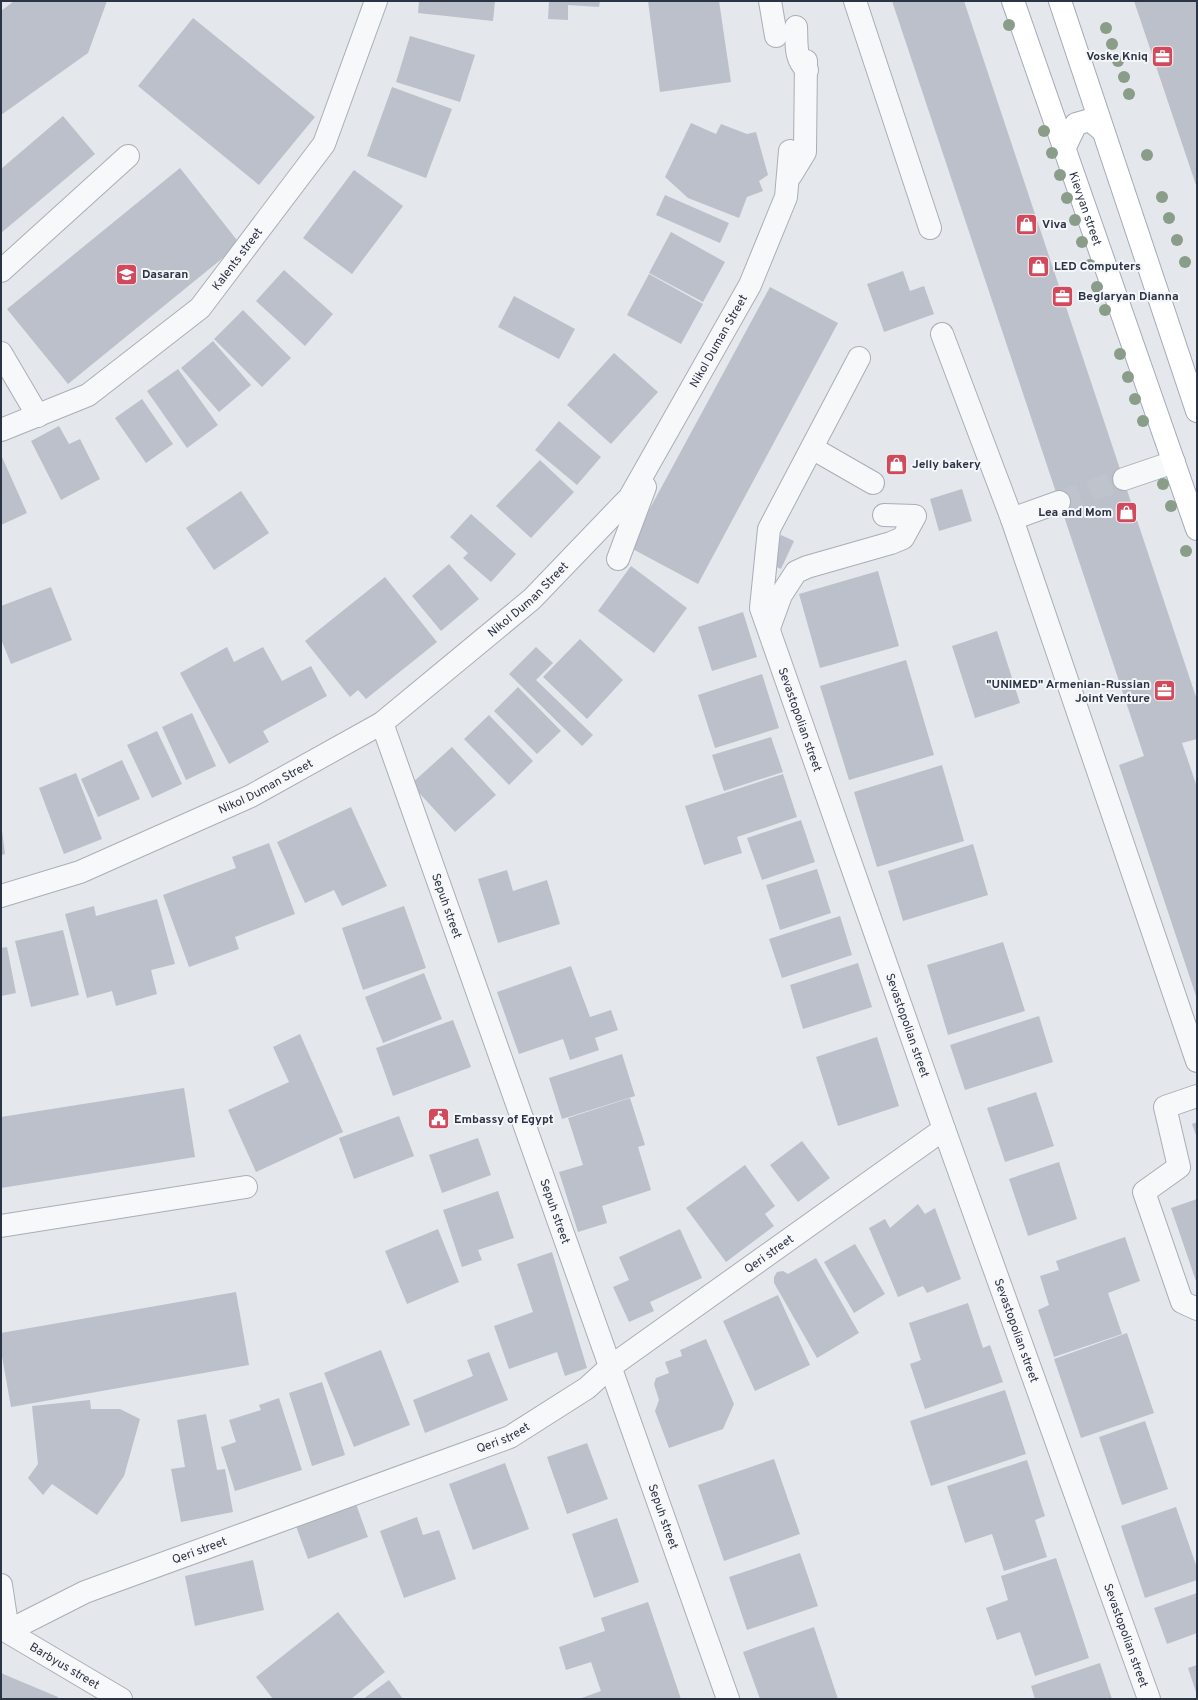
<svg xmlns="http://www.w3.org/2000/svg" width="1198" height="1700" font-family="Overpass,sans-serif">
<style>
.building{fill:#bbc0ca}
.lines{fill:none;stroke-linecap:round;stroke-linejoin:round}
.minor-tunnel{stroke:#bfc3cb;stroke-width:22;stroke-dasharray:22 11;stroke-linecap:butt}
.minor-casing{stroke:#a9aeb7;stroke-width:24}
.major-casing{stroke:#a3abb8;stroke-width:24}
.minor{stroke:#f7f8fa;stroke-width:22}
.major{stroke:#fff;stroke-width:22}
.tree{fill:#899d89}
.labels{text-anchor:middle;stroke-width:4;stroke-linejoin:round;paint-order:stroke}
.poi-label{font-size:12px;font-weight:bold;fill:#2b3445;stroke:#f4f6f9;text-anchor:start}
.street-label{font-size:12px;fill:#2b3445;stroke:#f4f6f9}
</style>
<rect width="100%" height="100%" fill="#e4e7ec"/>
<path class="building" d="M 14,1 L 107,1 L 88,53 L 1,115 L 1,11 Z
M 419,1 L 495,1 L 493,21 L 418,13 Z
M 549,1 L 600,1 L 599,7 L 568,5 L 568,20 L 548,19 Z
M 648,1 L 719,1 L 731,82 L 660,92 Z
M 892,1 L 964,1 L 1197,700 L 1197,739 L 1182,743 L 1197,787 L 1197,999 L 1119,765 L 1144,756 Z
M 1134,1 L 1197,1 L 1197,188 Z
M 193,18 L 315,117 L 259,185 L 138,86 Z
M 410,36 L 475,55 L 460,102 L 396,82 Z
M 392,87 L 452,109 L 426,178 L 367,156 Z
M 63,116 L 95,154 L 1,233 L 1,169 Z
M 691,123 L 716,134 L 721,124 L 747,134 L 756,132 L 768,175 L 759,181 L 763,191 L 747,197 L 739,218 L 688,198 L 665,177 Z
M 180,168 L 240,244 L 68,384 L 7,309 Z
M 354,170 L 403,206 L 352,274 L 303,238 Z
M 665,195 L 729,223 L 720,243 L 656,215 Z
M 671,232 L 725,262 L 703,302 L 649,273 Z
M 284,270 L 333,314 L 305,346 L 256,301 Z
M 903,271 L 910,291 L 924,286 L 934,314 L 884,332 L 867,284 Z
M 649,274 L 703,304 L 681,344 L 627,315 Z
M 770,287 L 838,323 L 698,584 L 629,547 Z
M 514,296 L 575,329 L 559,359 L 498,327 Z
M 243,310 L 291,358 L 262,387 L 214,339 Z
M 213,341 L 251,385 L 219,412 L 181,368 Z
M 614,353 L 658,392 L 611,444 L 567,405 Z
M 178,369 L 218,425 L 187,448 L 147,391 Z
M 142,399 L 173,444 L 146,463 L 115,418 Z
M 559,421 L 601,457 L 577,485 L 535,450 Z
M 59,426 L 69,444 L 80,439 L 100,479 L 61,500 L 31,441 Z
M 2,457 L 27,513 L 1,525 L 1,458 Z
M 540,460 L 574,492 L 531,538 L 496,506 Z
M 962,489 L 972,521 L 939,531 L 930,499 Z
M 241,491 L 269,533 L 214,570 L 186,528 Z
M 471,514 L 516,554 L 491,582 L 463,558 L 468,553 L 450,537 Z
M 781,535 L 794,541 L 781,569 L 768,563 Z
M 449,564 L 479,599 L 441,631 L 412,596 Z
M 631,566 L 687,608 L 654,653 L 598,611 Z
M 878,571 L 899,646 L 820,668 L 799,594 Z
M 385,577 L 437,642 L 366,699 L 358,690 L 350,697 L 305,641 Z
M 51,587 L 72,640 L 11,664 L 1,639 L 1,606 Z
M 743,612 L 757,657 L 712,671 L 698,627 Z
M 997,631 L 1020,703 L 975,718 L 952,646 Z
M 580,639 L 623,680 L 587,719 L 543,677 Z
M 227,647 L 234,662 L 263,647 L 282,681 L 311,666 L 327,696 L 263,731 L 269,742 L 229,764 L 180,673 Z
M 536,647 L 553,663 L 536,680 L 593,735 L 582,746 L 509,674 Z
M 906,660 L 934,755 L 849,780 L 820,686 Z
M 762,674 L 779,728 L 715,748 L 698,695 Z
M 518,687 L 561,731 L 537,754 L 494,711 Z
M 192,713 L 216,766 L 186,780 L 162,727 Z
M 489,715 L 533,761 L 509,785 L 464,739 Z
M 157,731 L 182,784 L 152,798 L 127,745 Z
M 771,737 L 783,772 L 724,791 L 712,755 Z
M 452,747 L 496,795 L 455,832 L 411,784 Z
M 122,760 L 140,799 L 98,817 L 81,779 Z
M 942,765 L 964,841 L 877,867 L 854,792 Z
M 76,773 L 102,839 L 64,854 L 39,788 Z
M 783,774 L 797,817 L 737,837 L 742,853 L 704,865 L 685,806 Z
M 351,807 L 387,886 L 342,906 L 334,890 L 305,903 L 277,842 Z
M 801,820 L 815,862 L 762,880 L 747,838 Z
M 1,823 L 5,854 L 1,855 Z
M 269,843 L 295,914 L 235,937 L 239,949 L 189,967 L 163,895 L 236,868 L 232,857 Z
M 973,844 L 988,895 L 903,921 L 888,871 Z
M 817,869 L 831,913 L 780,930 L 766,885 Z
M 507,870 L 513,891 L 547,880 L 560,924 L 498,943 L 478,879 Z
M 157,899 L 175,964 L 151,970 L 157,994 L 116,1006 L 112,991 L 87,998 L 65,914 L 94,906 L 96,916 Z
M 404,906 L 426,968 L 363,990 L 342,928 Z
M 840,916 L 852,955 L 782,978 L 769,939 Z
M 63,930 L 79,995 L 31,1007 L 15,941 Z
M 1003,942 L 1025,1011 L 948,1035 L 927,965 Z
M 7,947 L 16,993 L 1,996 L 1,948 Z
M 858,963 L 872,1007 L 803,1029 L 790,985 Z
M 571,966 L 590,1017 L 611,1010 L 618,1030 L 595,1038 L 599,1050 L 570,1060 L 563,1039 L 519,1054 L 497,992 Z
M 424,973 L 442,1019 L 383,1043 L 365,997 Z
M 1039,1016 L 1053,1062 L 965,1090 L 950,1045 Z
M 453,1020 L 471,1067 L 393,1096 L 376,1048 Z
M 300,1034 L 343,1132 L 256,1172 L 228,1110 L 289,1082 L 273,1047 Z
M 877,1037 L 899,1106 L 838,1126 L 816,1057 Z
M 622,1054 L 635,1096 L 562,1119 L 549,1078 Z
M 184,1088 L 195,1157 L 1,1188 L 1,1117 Z
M 1036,1092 L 1054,1146 L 1005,1162 L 987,1108 Z
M 630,1098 L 645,1145 L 638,1147 L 651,1190 L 602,1206 L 607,1223 L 578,1232 L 559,1172 L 583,1165 L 568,1118 Z
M 399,1116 L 414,1156 L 354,1179 L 339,1138 Z
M 1197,1122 L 1197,1138 L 1192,1124 Z
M 478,1138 L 491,1175 L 442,1193 L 429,1155 Z
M 802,1141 L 830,1178 L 798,1202 L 770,1165 Z
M 1059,1162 L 1077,1219 L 1028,1236 L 1009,1179 Z
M 745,1165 L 775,1206 L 765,1214 L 774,1226 L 726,1262 L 686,1208 Z
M 498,1191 L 514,1238 L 478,1250 L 482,1260 L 462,1267 L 443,1210 Z
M 1197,1199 L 1197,1284 L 1171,1208 Z
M 918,1204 L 925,1214 L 935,1208 L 961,1279 L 927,1293 L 923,1286 L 898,1297 L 869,1228 L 885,1219 L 890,1228 Z
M 438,1229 L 459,1282 L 407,1304 L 385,1251 Z
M 680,1229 L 702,1278 L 650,1302 L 654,1311 L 629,1322 L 613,1287 L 629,1280 L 619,1257 Z
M 1125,1237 L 1140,1281 L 1108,1293 L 1122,1334 L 1054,1357 L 1038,1310 L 1049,1305 L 1040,1276 L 1059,1270 L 1056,1261 Z
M 855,1244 L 885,1294 L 854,1313 L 824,1262 Z
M 552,1252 L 587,1368 L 565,1376 L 557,1352 L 509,1369 L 494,1326 L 533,1312 L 517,1264 Z
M 816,1258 L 859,1333 L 817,1358 L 774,1283 L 774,1277 L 777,1272 L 783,1271 L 788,1274 Z
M 236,1292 L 249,1365 L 11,1407 L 1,1351 L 1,1333 Z
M 778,1295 L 810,1365 L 755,1391 L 723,1321 Z
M 968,1303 L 983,1348 L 990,1345 L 1003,1382 L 925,1409 L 910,1364 L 921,1360 L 909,1323 Z
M 1127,1333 L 1154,1413 L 1081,1438 L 1054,1359 Z
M 706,1339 L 734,1404 L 723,1429 L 669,1448 L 655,1411 L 659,1400 L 654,1384 L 656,1378 L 669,1373 L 665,1362 L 682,1356 L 680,1350 Z
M 381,1350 L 410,1425 L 354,1447 L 324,1373 Z
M 489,1352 L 508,1400 L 425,1433 L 413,1400 L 473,1376 L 467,1360 Z
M 322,1382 L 345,1455 L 312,1466 L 289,1393 Z
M 1005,1390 L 1026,1454 L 931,1486 L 910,1421 Z
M 279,1398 L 302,1470 L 235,1491 L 221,1447 L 236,1442 L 229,1420 L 261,1410 L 259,1405 Z
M 90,1400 L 91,1409 L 120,1409 L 140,1419 L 124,1476 L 97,1515 L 52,1484 L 43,1495 L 28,1478 L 38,1464 L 32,1406 Z
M 206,1414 L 217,1470 L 225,1469 L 233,1512 L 181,1522 L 171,1469 L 185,1467 L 177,1420 Z
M 1145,1421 L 1168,1489 L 1122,1505 L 1099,1437 Z
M 587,1443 L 608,1499 L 567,1514 L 547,1457 Z
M 774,1459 L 800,1534 L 724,1561 L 698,1485 Z
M 1027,1460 L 1045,1516 L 1035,1520 L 1047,1557 L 1004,1571 L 992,1534 L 965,1543 L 947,1486 Z
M 505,1463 L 529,1529 L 473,1550 L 449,1484 Z
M 356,1504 L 368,1537 L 308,1559 L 296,1526 Z
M 1176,1507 L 1197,1568 L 1197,1580 L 1145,1598 L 1121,1526 Z
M 417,1517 L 423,1535 L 439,1530 L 456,1579 L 404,1598 L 380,1531 Z
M 617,1518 L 639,1582 L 594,1598 L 572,1534 Z
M 800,1553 L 818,1606 L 747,1630 L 729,1577 Z
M 1056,1558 L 1089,1658 L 1035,1676 L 1020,1632 L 997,1640 L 986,1608 L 1008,1600 L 1001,1576 Z
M 253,1560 L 264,1610 L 195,1626 L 185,1576 Z
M 1197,1593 L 1197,1633 L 1167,1644 L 1154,1608 Z
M 648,1602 L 681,1699 L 579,1699 L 601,1691 L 591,1662 L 566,1670 L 559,1647 L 605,1631 L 601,1618 Z
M 338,1612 L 385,1672 L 351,1699 L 273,1699 L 256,1677 Z
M 814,1627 L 838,1699 L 760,1699 L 743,1652 Z
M 1100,1663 L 1112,1699 L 1035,1699 L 1031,1686 Z
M 1197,1665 L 1197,1695 L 1188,1668 Z
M 1,1673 L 15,1679 L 58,1697 L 57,1699 L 1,1699 Z
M 389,1680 L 403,1699 L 363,1699 Z"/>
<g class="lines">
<path class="minor-tunnel" d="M 1059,502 L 1124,479"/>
<defs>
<g id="minor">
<path d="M 770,1 L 776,36"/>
<path d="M 855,1 L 930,228"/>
<path d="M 796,27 C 797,43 794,58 807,70"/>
<path d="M 791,175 L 805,152 L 806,61"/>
<path d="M 1,271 L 128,156"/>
<path d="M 942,334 L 1012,519 L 1197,1061"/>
<path d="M 1,353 L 38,416"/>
<path id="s1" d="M 859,358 L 769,529 L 761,608 L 944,1129 L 1149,1699"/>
<path id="s2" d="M 1,430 L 88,395 L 200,308 L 324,144 L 376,1"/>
<path d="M 812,448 L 873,483"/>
<path d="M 1124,479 L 1174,462"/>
<path d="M 1012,519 L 1059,502"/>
<path d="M 618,559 L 645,487"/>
<path d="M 769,628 L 781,595 L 796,572 L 807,567 L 891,543 L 903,538 L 915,516 L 884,515"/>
<path id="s3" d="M 382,723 L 728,1699"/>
<path id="s4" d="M 1,896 L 80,872 L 251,796 L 382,723 L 532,599 L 630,497 L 750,285 L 786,197 L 790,151"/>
<path d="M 1197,1096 L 1165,1107 L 1179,1167 L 1144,1192 L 1182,1302 L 1197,1309"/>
<path d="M 1,1226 L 246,1187"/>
<path d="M 1,1585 L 8,1631"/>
<path id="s5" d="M 1,1628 L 121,1699"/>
<path id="s6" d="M 8,1631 L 85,1592 L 510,1437 L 587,1388 L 610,1367 L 944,1129"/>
</g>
<g id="major">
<path id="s7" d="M 1013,1 L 1197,529"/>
<path d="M 1060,1 L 1197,411"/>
<path d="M 1064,149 L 1076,124 L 1090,120 L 1102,130"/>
</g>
</defs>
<use href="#minor" class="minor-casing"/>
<use href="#major" class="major-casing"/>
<use href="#minor" class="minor"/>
<use href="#major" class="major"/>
</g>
<g class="tree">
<circle cx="1009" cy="25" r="6"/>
<circle cx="1106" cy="28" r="6"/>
<circle cx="1112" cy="44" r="6"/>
<circle cx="1118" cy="61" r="6"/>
<circle cx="1124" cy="77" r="6"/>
<circle cx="1129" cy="94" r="6"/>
<circle cx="1044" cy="131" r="6"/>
<circle cx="1052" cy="153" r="6"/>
<circle cx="1147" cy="155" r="6"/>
<circle cx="1060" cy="175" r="6"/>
<circle cx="1162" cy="197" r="6"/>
<circle cx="1067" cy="198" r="6"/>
<circle cx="1169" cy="218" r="6"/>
<circle cx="1075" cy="220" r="6"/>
<circle cx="1177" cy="240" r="6"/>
<circle cx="1082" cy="242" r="6"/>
<circle cx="1185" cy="262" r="6"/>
<circle cx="1090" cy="265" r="6"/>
<circle cx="1097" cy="287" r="6"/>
<circle cx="1105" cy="310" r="6"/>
<circle cx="1120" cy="354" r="6"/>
<circle cx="1128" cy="377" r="6"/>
<circle cx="1135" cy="399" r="6"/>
<circle cx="1143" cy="421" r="6"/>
<circle cx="1163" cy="484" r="6"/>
<circle cx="1171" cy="506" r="6"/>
<circle cx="1186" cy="551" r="6"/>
</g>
<defs>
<symbol id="office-square" viewBox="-11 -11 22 22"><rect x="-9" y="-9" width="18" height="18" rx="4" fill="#d1495b" stroke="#f4f6f9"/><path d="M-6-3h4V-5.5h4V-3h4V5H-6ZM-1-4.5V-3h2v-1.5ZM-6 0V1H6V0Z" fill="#fff"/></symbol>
<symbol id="shop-square" viewBox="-11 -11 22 22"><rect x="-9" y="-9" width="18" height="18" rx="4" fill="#d1495b" stroke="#f4f6f9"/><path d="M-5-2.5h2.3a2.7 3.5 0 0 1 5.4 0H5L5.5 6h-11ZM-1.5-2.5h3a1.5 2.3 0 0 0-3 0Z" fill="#fff"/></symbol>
<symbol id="university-square" viewBox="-11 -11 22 22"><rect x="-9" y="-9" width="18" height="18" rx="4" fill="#d1495b" stroke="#f4f6f9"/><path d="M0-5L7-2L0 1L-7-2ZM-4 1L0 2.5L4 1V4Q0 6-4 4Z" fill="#fff"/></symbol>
<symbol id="civic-square" viewBox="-11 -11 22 22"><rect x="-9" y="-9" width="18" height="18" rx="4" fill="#d1495b" stroke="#f4f6f9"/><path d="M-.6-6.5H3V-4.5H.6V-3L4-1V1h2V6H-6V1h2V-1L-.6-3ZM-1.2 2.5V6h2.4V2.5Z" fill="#fff"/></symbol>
</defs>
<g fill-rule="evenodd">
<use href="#office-square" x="1150" y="44" width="25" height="25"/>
<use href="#shop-square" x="1014" y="212" width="25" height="25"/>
<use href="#shop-square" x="1026" y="254" width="25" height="25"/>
<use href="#university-square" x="114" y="262" width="25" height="25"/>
<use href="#office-square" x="1050" y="284" width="25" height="25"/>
<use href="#shop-square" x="884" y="452" width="25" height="25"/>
<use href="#shop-square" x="1114" y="500" width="25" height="25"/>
<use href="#office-square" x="1152" y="678" width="25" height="25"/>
<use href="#civic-square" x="426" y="1106" width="25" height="25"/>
</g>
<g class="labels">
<g class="poi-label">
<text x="1148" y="60" text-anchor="end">Voske Kniq</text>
<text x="1042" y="228">Viva</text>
<text x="1054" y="270">LED Computers</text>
<text x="142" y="278">Dasaran</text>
<text x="1078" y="300">Beglaryan Dianna</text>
<text x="912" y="468">Jelly bakery</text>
<text x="1112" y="516" text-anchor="end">Lea and Mom</text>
<text x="1150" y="688" text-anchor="end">"UNIMED" Armenian-Russian<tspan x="1150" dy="14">Joint Venture</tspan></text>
<text x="454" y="1123">Embassy of Egypt</text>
</g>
<g class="street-label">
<text dy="4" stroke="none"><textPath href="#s7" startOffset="220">Kievyan street</textPath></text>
<text dy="4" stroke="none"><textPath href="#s2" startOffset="297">Kalents street</textPath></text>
<text dy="4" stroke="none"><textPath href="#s4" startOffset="935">Nikol Duman Street</textPath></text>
<text dy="4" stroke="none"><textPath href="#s4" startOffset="611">Nikol Duman Street</textPath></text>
<text dy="4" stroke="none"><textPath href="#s1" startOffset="391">Sevastopolian street</textPath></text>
<text dy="4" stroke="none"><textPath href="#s4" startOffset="287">Nikol Duman Street</textPath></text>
<text dy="4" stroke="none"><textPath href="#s3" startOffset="194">Sepuh street</textPath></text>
<text dy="4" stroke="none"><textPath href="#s1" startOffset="715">Sevastopolian street</textPath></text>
<text dy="4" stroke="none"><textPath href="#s3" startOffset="518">Sepuh street</textPath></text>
<text dy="4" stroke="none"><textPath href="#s6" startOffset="856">Qeri street</textPath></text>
<text dy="4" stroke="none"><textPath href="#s1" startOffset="1039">Sevastopolian street</textPath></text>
<text dy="4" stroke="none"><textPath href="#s6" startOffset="532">Qeri street</textPath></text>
<text dy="4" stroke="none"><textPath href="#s3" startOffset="842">Sepuh street</textPath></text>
<text dy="4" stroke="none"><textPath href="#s6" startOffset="208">Qeri street</textPath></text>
<text dy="4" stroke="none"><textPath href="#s1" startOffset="1363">Sevastopolian street</textPath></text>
<text dy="4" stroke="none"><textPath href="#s5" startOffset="74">Barbyus street</textPath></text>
</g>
</g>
<rect width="1198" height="1700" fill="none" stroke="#2b3445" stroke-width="4"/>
</svg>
